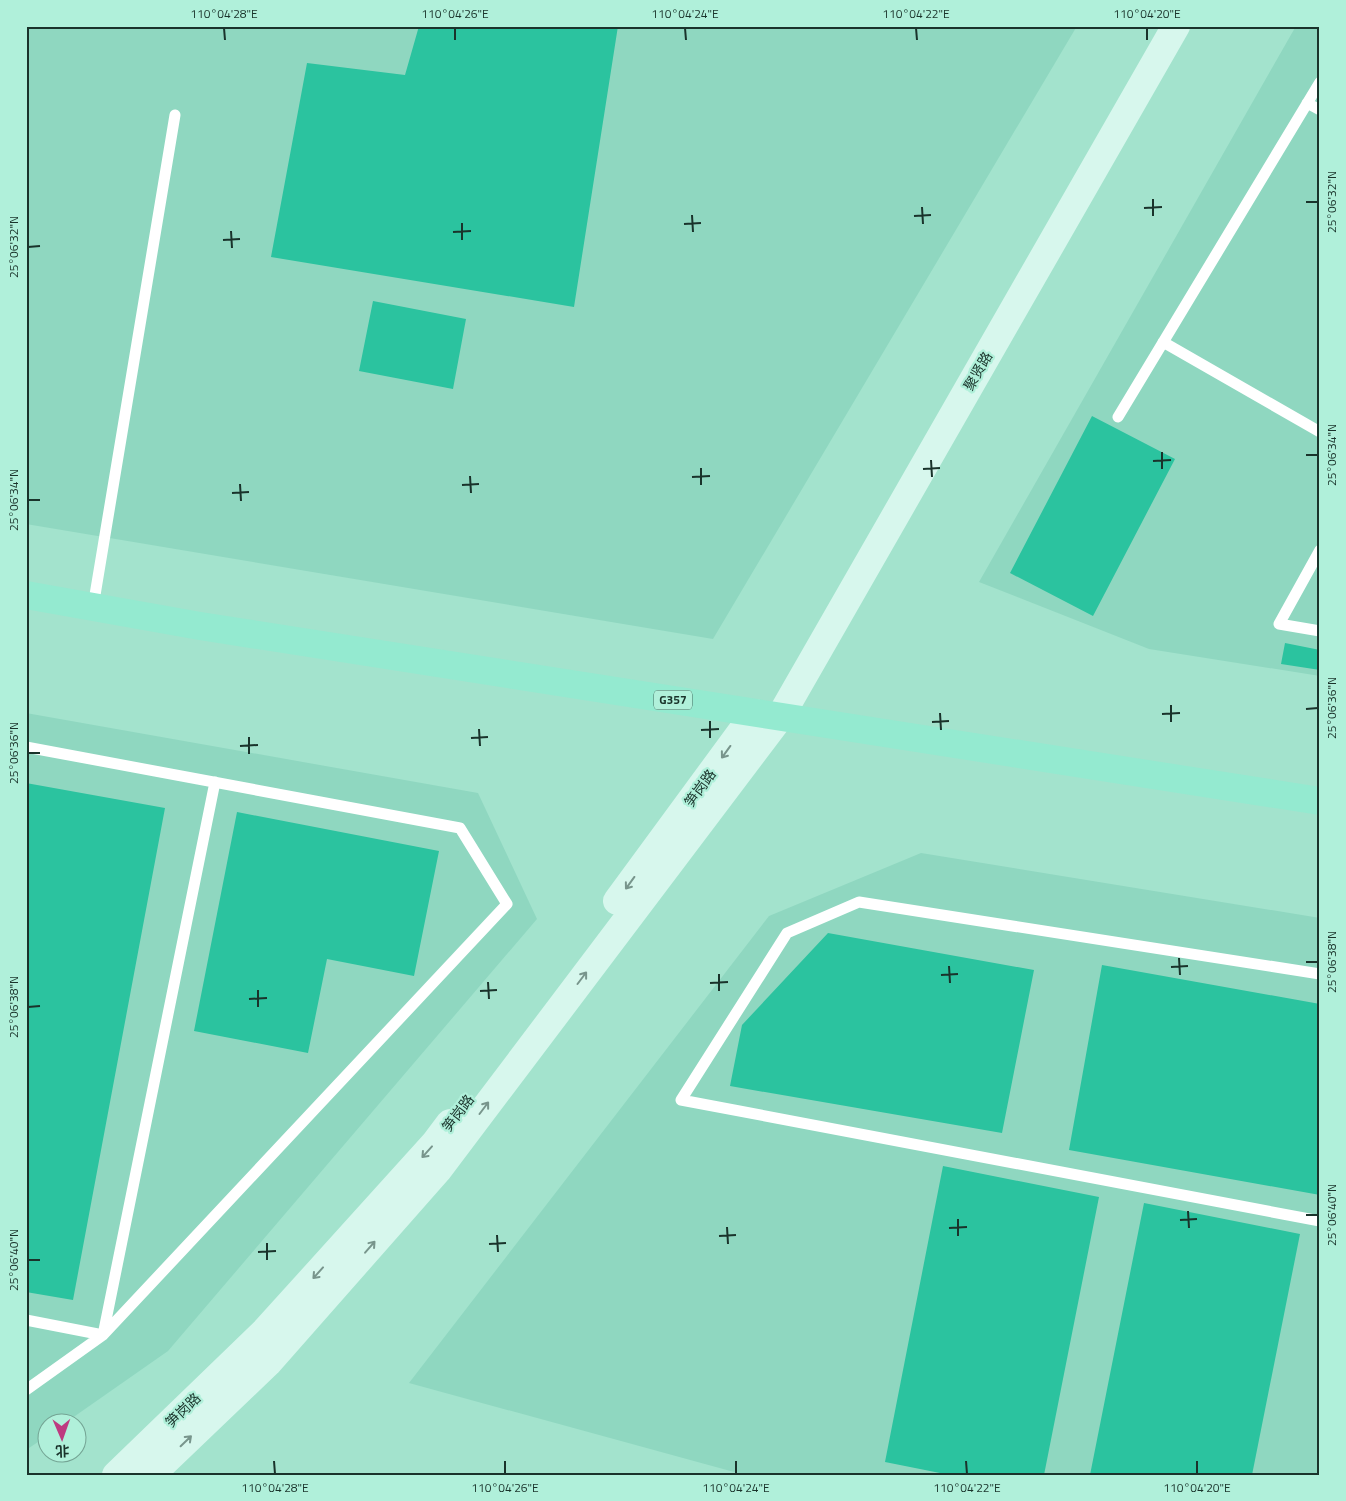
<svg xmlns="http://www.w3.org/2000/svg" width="1346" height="1501" font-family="'Titillium Web','Noto Sans SC',sans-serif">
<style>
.built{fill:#8fd7c0}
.building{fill:#2bc39f}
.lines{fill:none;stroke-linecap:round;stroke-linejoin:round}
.service{stroke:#fff;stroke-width:11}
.secondary{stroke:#d7f7ed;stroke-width:28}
.trunk{stroke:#94ead0;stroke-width:28}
.oneway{stroke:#78958c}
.ticks{fill:none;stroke:#1a332b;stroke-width:2}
.labels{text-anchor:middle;stroke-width:4.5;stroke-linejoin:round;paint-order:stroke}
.shield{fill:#b0f0da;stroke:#476c60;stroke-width:1}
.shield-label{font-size:12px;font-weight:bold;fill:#1a332b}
.street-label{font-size:14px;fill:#1a332b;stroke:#b0f0da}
.neatline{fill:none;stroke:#1a332b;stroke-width:2}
.ticks-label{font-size:12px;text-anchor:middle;fill:#1a332b}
</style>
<rect width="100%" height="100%" fill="#a3e3cd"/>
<path class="built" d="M 26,26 L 1077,26 L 713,639 L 26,524 Z
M 1296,26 L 1320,26 L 1320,676 L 1149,649 L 979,582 Z
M 26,713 L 478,793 L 537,919 L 168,1351 L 65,1423 L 48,1424 L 47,1436 L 26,1450 Z
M 921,853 L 1320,918 L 1320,1475 L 745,1475 L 409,1383 L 769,916 Z"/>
<path class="building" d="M 419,26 L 618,26 L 574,307 L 271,257 L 307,63 L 405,75 Z
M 373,301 L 466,319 L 453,389 L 359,371 Z
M 1092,416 L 1175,459 L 1093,616 L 1010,573 Z
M 1285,643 L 1320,650 L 1320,670 L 1281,664 Z
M 26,783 L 165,808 L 73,1300 L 26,1292 Z
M 237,812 L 439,851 L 414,976 L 327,959 L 308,1053 L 194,1031 Z
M 828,933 L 1034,970 L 1002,1133 L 730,1086 L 742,1025 Z
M 1102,965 L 1320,1004 L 1320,1195 L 1069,1150 Z
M 943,1166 L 1099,1197 L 1044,1475 L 950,1475 L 885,1462 Z
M 1144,1203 L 1300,1234 L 1252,1475 L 1090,1475 Z"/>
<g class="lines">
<path class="service" d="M 1307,103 L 1320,110
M 1163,342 L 1320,432
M 1118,417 L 1320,82
M 1320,550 L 1279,624 L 1320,631
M 93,607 L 175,115
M 26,747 L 460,828 L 507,904 L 103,1335 L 26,1390
M 1320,974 L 859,902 L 787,933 L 681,1100 L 1320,1221
M 26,1320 L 103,1335 L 215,782"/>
<path class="secondary" d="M 617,901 L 755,713
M 116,1475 L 265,1331 L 435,1143 L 450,1123
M 151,1475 L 268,1363 L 438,1170 L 780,717 L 1176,26"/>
<path class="trunk" d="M 26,595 L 200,626 L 1320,801"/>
</g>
<defs><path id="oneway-shaft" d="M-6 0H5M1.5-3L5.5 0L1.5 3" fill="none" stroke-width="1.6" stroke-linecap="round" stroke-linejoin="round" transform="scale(1.25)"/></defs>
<g class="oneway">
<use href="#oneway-shaft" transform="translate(726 752) rotate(126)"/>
<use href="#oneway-shaft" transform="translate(630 883) rotate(126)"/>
<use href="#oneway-shaft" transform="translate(582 978) rotate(-53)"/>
<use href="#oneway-shaft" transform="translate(484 1108) rotate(-53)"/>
<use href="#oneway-shaft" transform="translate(427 1152) rotate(132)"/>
<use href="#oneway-shaft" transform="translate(370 1247) rotate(-49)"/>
<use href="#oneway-shaft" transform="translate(318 1273) rotate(132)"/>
<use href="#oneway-shaft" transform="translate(186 1441) rotate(-44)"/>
</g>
<path class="ticks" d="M 224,28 L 225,40M 455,28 L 455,40M 685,28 L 686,40M 916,28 L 917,40M 1147,28 L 1147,40M 1153,199 L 1153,216M 1306,202 L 1318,202M 922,207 L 923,224M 1144,208 L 1162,207M 692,215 L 693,232M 914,216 L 931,215M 462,223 L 462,240M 684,224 L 701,223M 231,231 L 232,248M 453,232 L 471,231M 223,240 L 240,239M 28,247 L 40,246M 1162,452 L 1162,469M 1306,455 L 1318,455M 931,460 L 932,477M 1153,461 L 1171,460M 701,468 L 701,485M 923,469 L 940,468M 470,476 L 471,493M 692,477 L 710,476M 240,484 L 241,501M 462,485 L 479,484M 232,493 L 249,492M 28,500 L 40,500M 1171,705 L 1171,722M 1306,709 L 1318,708M 940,713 L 941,730M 1162,714 L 1180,713M 710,721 L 710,738M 932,722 L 949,721M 479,729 L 480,746M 701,730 L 719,729M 249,737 L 249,754M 471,738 L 488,737M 240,746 L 258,745M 28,753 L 40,753M 1179,958 L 1180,975M 1306,962 L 1318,962M 949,966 L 950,983M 1171,967 L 1188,966M 719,974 L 719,991M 941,975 L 958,974M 488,982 L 489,999M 710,983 L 728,982M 258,990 L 258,1007M 480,991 L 497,990M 249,999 L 267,998M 28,1007 L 40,1006M 1188,1211 L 1189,1228M 1306,1215 L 1318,1215M 958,1219 L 958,1236M 1180,1220 L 1197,1219M 727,1227 L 728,1244M 949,1228 L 967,1227M 497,1235 L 498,1252M 719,1236 L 736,1235M 267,1243 L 267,1260M 489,1244 L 506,1243M 258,1252 L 276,1251M 28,1260 L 40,1260M 274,1461 L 275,1474M 505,1461 L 505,1474M 736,1461 L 736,1474M 966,1461 L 967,1474M 1197,1461 L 1197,1474"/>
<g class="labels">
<rect class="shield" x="654" y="690.5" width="38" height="19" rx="4"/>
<g class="shield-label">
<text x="673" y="704">G357</text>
</g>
<g class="street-label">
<text transform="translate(978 371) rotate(-60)" y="5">聚贤路</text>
<text transform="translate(700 788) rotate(-54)" y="5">笋岗路</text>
<text transform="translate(458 1113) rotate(-53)" y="5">笋岗路</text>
<text transform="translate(183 1410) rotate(-44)" y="5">笋岗路</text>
</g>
</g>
<rect width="1346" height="1501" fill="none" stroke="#b0f0da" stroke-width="55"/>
<g transform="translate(62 1438) rotate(178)"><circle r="24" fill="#b0f0da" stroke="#74a494"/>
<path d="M0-4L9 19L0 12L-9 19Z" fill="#be3a80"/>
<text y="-8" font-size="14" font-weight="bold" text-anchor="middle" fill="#1a332b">北</text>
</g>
<rect x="28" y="28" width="1290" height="1446" class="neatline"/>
<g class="ticks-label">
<text x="224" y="18">110°04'28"E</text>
<text x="455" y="18">110°04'26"E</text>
<text x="685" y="18">110°04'24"E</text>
<text x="916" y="18">110°04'22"E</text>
<text x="1147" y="18">110°04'20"E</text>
<text transform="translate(1332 202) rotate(-90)" y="4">25°06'32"N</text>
<text transform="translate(14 247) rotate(-90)" y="4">25°06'32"N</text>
<text transform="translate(1332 455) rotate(-90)" y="4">25°06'34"N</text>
<text transform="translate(14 500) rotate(-90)" y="4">25°06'34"N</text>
<text transform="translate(1332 708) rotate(-90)" y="4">25°06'36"N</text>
<text transform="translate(14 753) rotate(-90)" y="4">25°06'36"N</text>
<text transform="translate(1332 962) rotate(-90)" y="4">25°06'38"N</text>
<text transform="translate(14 1007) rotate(-90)" y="4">25°06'38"N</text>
<text transform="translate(1332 1215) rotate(-90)" y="4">25°06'40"N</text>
<text transform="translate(14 1260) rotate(-90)" y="4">25°06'40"N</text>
<text x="275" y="1492">110°04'28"E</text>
<text x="505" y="1492">110°04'26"E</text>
<text x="736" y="1492">110°04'24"E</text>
<text x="967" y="1492">110°04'22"E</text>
<text x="1197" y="1492">110°04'20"E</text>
</g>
</svg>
